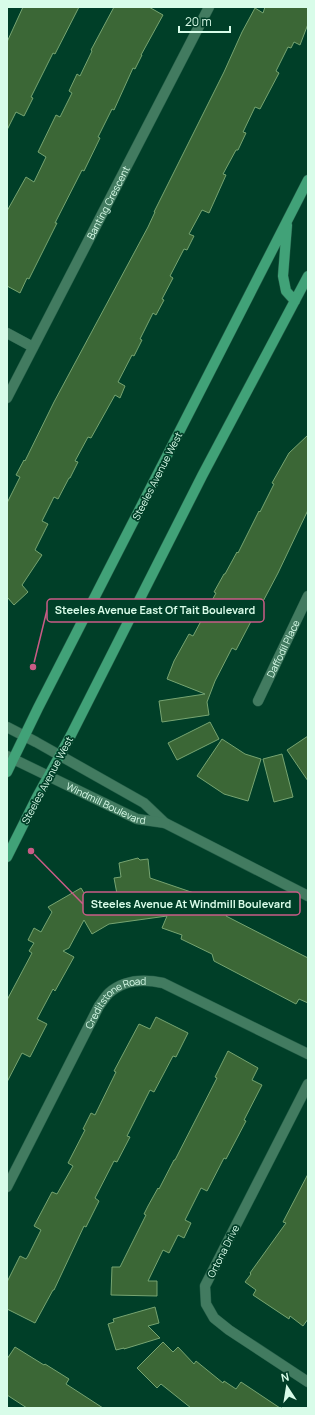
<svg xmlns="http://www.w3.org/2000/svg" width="315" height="1415" font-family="Manrope,sans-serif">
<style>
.building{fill:#3b6736;stroke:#76a471}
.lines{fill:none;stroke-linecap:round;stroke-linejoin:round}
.minor-casing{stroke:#235d47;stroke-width:11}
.secondary-casing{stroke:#235d47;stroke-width:11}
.minor{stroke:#427b60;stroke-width:10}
.secondary{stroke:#41a278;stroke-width:10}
.labels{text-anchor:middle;stroke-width:3.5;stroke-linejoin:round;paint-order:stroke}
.street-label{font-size:10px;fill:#d8fce9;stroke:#003f28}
.leader{fill:none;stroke:#c95c86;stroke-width:1.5}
.callout-dot{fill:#c95c86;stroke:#003f28;stroke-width:1.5}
.callout{fill:#003f28;stroke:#c95c86;stroke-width:1.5}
.callout-label{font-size:11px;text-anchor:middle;font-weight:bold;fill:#d8fce9}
</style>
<rect width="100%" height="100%" fill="#003f28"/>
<path class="building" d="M 23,7 L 79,7 L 55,54 L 53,53 L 31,97 L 33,98 L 24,116 L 16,112 L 7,130 L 7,42 Z
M 114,7 L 149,7 L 163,15 L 141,55 L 142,55 L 135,69 L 133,68 L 114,110 L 112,109 L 98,137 L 100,138 L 84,171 L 82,170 L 55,223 L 57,223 L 29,279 L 27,278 L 20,293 L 7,286 L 7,211 L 26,177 L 34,182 L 46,157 L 38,152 L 56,115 L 60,117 L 72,93 L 69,91 L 77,74 L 80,76 L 92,51 L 91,50 Z
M 265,7 L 308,7 L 308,24 L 300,45 L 294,42 L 291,48 L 288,47 L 276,71 L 279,73 L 260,109 L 255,107 L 243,132 L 246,133 L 238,150 L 236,150 L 223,174 L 226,175 L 209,213 L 202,210 L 189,234 L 194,236 L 187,250 L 184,249 L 170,276 L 173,278 L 162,299 L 164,300 L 156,315 L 153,313 L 140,339 L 142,340 L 134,356 L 132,355 L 118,382 L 125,386 L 120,398 L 115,395 L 91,438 L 88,437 L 75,461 L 78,462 L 70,478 L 69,478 L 58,499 L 54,497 L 42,521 L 48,524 L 35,550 L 42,555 L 22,585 L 28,592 L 14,605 L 7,597 L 7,503 L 20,477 L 16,475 L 24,460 L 25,461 L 54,402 L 148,227 L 155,212 L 154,212 L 224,72 L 242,32 L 255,8 L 263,13 Z
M 308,435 L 308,510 L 278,573 L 259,609 L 258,608 L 236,650 L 232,648 L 215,681 L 207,702 L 209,715 L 162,722 L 159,701 L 205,694 L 167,679 L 174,661 L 189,634 L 193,636 L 216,593 L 214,592 L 224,574 L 225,574 L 237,552 L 238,553 L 259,511 L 260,512 L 274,484 L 272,483 L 289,453 Z
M 210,722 L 219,739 L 177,760 L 168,743 Z
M 308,736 L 308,781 L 287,750 Z
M 222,739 L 245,754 L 261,759 L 248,801 L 224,794 L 197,776 Z
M 282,754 L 293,797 L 274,802 L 263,759 Z
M 138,858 L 140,860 L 148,859 L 150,878 L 194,893 L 193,895 L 229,911 L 226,916 L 308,958 L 308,1003 L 299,999 L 296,1004 L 214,961 L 212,954 L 181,939 L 182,935 L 162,928 L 167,916 L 109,924 L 92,934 L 84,920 L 69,948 L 63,951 L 74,957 L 55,991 L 53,989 L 37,1019 L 47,1024 L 30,1057 L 22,1053 L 7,1082 L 7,1000 L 32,953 L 29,951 L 34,943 L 28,940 L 34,928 L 41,932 L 52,912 L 48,907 L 81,888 L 87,898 L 117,894 L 114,878 L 121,877 L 119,863 Z
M 156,1017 L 188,1033 L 176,1057 L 173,1056 L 154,1092 L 150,1090 L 127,1136 L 130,1137 L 117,1162 L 114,1161 L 95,1198 L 99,1201 L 86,1227 L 84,1226 L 54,1290 L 53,1290 L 35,1323 L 7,1309 L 7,1282 L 20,1256 L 26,1259 L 28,1256 L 41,1230 L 34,1226 L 52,1192 L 57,1194 L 73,1166 L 68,1163 L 85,1130 L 83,1129 L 91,1113 L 95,1115 L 116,1072 L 114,1071 L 139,1024 L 150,1029 Z
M 228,1051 L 258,1068 L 252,1080 L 262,1085 L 244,1120 L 246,1121 L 226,1159 L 224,1158 L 207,1191 L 201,1188 L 185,1220 L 191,1223 L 184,1238 L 178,1235 L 169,1253 L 163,1250 L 148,1281 L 157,1281 L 157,1296 L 111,1295 L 112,1267 L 120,1267 L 146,1215 L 144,1214 L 148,1206 L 158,1188 L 159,1189 L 174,1160 L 175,1160 L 217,1078 L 215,1077 Z
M 308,1174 L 308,1319 L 303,1326 L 290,1316 L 289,1319 L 253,1295 L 256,1290 L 245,1282 L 251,1274 L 250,1273 L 286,1223 L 283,1222 Z
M 155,1307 L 159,1323 L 148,1326 L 160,1338 L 124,1349 L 124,1348 L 116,1350 L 108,1324 L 114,1322 L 113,1319 Z
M 163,1342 L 173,1352 L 178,1347 L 194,1364 L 196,1361 L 223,1383 L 224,1381 L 236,1389 L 241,1382 L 280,1408 L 191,1408 L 161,1384 L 157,1388 L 137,1368 Z
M 15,1347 L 44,1365 L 45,1364 L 69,1379 L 66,1384 L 103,1408 L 27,1408 L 7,1395 L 7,1359 Z"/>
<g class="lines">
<defs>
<g id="minor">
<path d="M 7,333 L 33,347"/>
<path id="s1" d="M 7,398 L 209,7"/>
<path id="s2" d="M 258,701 L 308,596"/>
<path d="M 7,727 L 36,742 L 144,803 L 165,823 L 308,896"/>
<path id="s3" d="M 7,756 L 137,819 L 165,823"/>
<path d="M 308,1084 L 205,1286 L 206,1304 L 214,1318 L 229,1330 L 308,1382"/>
<path id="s4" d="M 7,1187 L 99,1006 C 102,1002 105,997 109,993 C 125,979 144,979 163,983 L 308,1054"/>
</g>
<path id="secondary" d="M 287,225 L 283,276 L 286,291 L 295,301
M 7,772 L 38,708 L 308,180
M 7,857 L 37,797 L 71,735 L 202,476 L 308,276"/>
</defs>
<use href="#minor" class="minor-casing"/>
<use href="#secondary" class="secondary-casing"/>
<use href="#minor" class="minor"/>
<use href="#secondary" class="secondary"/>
</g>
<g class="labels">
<g class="street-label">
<text dy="4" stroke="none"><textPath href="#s1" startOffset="220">Banting Crescent</textPath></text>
<text transform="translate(157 476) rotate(-63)" y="4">Steeles Avenue West</text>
<text dy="4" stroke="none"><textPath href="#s2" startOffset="58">Daffodil Place</textPath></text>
<text transform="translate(47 780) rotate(-62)" y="4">Steeles Avenue West</text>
<text dy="4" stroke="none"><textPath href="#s3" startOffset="110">Windmill Boulevard</textPath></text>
<text dy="4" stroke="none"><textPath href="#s4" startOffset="219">Creditstone Road</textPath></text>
<text transform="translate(223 1251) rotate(-63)" y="4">Ortona Drive</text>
</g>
</g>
<path class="leader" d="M33 667L47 610M31 851L83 904"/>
<g class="callout-dot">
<circle cx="33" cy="667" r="4"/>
<circle cx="31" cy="851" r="4"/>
</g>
<g class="callout">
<rect x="47" y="599" width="217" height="23" rx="4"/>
<rect x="83" y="892" width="217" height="23" rx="4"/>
</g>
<g class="callout-label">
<text x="155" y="614">Steeles Avenue East Of Tait Boulevard</text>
<text x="191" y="908">Steeles Avenue At Windmill Boulevard</text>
</g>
<rect width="315" height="1415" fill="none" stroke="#d8fce9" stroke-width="16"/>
<g transform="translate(287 1387) rotate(348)" stroke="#003f28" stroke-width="3" paint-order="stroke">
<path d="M0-3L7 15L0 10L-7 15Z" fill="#d8fce9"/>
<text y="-6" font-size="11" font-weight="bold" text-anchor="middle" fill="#d8fce9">N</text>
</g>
<path d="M179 26v6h51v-6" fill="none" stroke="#d8fce9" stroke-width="2"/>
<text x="185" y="26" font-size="12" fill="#d8fce9" stroke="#003f28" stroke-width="3" paint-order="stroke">20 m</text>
</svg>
